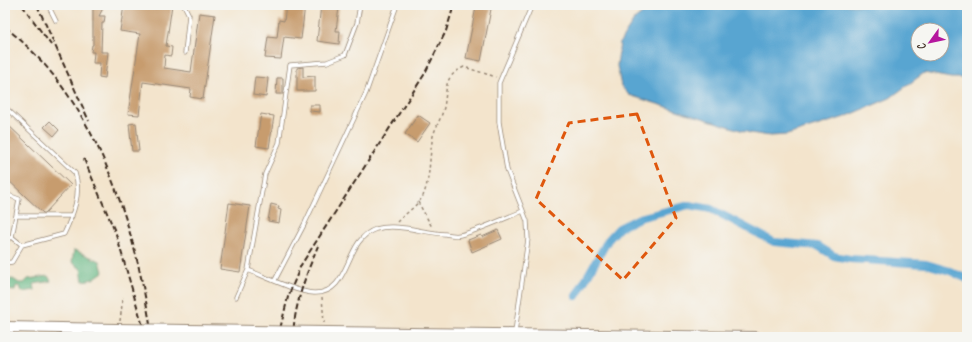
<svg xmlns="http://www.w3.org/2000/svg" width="972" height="342" font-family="Caveat,sans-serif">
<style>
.forest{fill:#68b884;stroke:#527151}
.water{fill:#59a5d1;stroke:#4a6878;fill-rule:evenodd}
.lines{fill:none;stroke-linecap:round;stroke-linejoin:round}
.canal{stroke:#59a5d1;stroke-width:8}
.building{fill:#c79c6e}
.lane-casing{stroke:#978775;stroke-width:5}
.secondary-casing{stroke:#978775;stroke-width:12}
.path{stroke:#978775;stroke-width:1.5;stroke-dasharray:3 3;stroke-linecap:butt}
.lane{stroke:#fff;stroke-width:3.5}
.secondary{stroke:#fff;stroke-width:10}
.rail{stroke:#3b2a1e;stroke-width:2;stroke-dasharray:6 3;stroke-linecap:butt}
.secondary-bridge-casing{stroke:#978775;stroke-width:12;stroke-linecap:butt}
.secondary-bridge{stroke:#fff;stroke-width:10}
.marked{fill:none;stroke:#df570d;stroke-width:3;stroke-dasharray:8 5;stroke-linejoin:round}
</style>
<rect width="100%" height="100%" fill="#f6f6f2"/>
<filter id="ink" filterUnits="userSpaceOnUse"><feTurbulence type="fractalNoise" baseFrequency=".025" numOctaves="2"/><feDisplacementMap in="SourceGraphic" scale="8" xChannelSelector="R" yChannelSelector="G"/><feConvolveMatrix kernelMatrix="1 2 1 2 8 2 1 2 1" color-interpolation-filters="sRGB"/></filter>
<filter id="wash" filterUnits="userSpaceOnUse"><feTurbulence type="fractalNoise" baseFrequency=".012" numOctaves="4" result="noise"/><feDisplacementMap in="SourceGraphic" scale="16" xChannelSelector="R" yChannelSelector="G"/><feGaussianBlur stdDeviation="0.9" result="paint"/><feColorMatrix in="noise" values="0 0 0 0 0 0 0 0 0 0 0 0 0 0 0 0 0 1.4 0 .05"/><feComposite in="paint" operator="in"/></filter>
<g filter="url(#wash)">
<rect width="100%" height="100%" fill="#f3e4cc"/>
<path class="forest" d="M 74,250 L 100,261 L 103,272 L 93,279 L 83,281 L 81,269 L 72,262 Z
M 48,276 L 51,281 L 34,284 L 35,290 L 22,292 L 20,286 L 16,286 L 15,291 L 5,290 L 5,280 L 13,279 L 19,283 L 24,283 L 28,279 Z"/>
<path class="water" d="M 654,5 L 967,5 L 967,78 L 951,78 L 924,73 L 890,98 L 845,117 L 787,135 L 770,136 L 750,133 L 629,95 L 621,86 L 617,66 L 620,42 L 634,20 ZM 918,30 L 942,30 L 942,54 L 918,54 Z"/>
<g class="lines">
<path class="canal" d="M 576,296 L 608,240 L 619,228 L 639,218 L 689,205 L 711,209 L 774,242 L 818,246 L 834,256 L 850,259 L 926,264 L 950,271 L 967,279"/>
</g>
<g id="blocks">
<path class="building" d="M 99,5 L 103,5 L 103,8 L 99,16 L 105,16 L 104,23 L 102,23 L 101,52 L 108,52 L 105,78 L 99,77 L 100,63 L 93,63 L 94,52 L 91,52 L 92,45 L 93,45 L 93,7 Z
M 124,5 L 172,5 L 166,46 L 172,47 L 171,56 L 165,55 L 164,68 L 191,72 L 199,13 L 215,15 L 203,99 L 190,97 L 191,89 L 143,82 L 139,115 L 128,114 L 140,34 L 120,31 Z
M 286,5 L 305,5 L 301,39 L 284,37 L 281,59 L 265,58 L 268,37 L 277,38 L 279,20 L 284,21 Z
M 321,5 L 339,7 L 336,31 L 340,31 L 339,44 L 317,41 Z
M 476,7 L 491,9 L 481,61 L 466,58 Z
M 303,67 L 303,77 L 315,76 L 315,91 L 297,91 L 297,68 Z
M 255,77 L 268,78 L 266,97 L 253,95 Z
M 277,78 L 283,78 L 283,94 L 276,94 Z
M 310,105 L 320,105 L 320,112 L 310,111 Z
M 261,114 L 274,116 L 269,148 L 256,146 Z
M 418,115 L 430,123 L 417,142 L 405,134 Z
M 50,121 L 59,130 L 54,136 L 44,127 Z
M 5,122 L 71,185 L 45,213 L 43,213 L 5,177 Z
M 136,123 L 139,151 L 132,151 L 129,124 Z
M 229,203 L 250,206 L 240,272 L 220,269 Z
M 271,204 L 279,206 L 278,209 L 281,210 L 279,223 L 268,221 Z
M 498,230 L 502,239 L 472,252 L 468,240 L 481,235 L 482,237 Z"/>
</g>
</g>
<g filter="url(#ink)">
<use href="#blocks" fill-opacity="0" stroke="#978775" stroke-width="1"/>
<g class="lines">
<defs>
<path id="lane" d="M 48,5 L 56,21
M 184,5 L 189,15 L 185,53
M 5,107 L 75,173 C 82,193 73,215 64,234 L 22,245 L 12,237
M 5,194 L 19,199 L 12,237 L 5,241
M 16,216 L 72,216
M 5,263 L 12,262 L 22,245
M 248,270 C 266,277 296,292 314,293 C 352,294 343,240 376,229 C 397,223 423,233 445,234 C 450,235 456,236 460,235 C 478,231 505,218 523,211
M 275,280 L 305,223 L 366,93 L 397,5
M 236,297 L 248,270 L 265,174 L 279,143 L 290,65 L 327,62 L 345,55 L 357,23 L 360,5
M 515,332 L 528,239 L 527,221 L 507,170 L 499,122 L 499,83 L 532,5"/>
<path id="secondary" d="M 5,327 L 115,329
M 327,332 L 755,337"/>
</defs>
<use href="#lane" class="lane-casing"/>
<use href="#secondary" class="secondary-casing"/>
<path class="path" d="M 418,202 L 432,227
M 397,222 C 405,214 418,205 423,196 C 431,177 429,155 433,136 C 436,126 442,117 444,107 C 448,87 442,78 464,67 L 496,77
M 322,297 L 324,323
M 120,321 L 123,297"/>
<use href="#lane" class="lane"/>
<use href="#secondary" class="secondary"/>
<path class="rail" d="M 22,5 L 51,45
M 37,5 L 89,121
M 5,27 C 98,100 135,225 152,337
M 84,159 L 116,234 L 146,337
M 278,337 L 288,297 L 301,265 L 424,75 L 446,31 L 454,5
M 293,337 C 294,306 306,274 318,246"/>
<defs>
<path id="secondary-bridge" d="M 115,329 L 327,332"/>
</defs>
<use href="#secondary-bridge" class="secondary-bridge-casing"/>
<use href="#secondary-bridge" class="secondary-bridge"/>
</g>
</g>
<path class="marked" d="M 637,114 L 676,218 L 623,280 L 536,199 L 569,123 Z"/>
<rect width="972" height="342" fill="none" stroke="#f6f6f2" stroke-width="20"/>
<g transform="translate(930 42) rotate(237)"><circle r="19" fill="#f6f6f2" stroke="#aba49d"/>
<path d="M0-3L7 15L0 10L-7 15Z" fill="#b5179e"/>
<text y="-6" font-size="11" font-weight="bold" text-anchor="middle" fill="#3b2a1e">С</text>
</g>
</svg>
